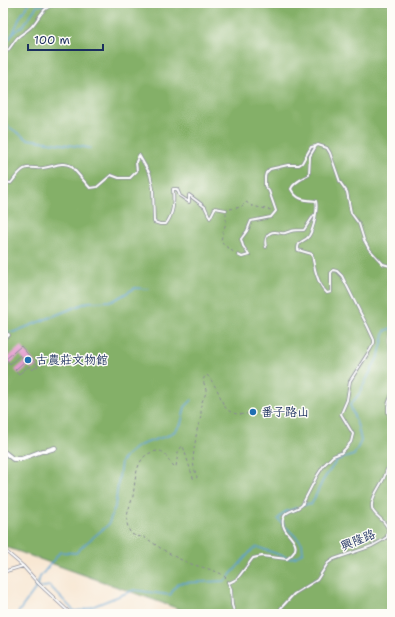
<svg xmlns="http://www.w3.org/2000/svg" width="395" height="617" font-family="'Shantell Sans','LXGW WenKai TC',sans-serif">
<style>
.forest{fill:#84b068;stroke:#507063}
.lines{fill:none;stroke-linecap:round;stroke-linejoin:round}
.stream{stroke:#5da1d1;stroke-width:1.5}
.building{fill:#e39dce}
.lane-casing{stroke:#8a8b98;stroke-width:3.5}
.street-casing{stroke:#8a8b98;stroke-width:5.5}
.path{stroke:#8a8b98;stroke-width:1;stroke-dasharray:3 3;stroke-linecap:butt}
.lane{stroke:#fff;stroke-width:2}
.street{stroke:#fff;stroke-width:4}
.poi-dot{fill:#1f6fb2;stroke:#fdfcf7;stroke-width:1.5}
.labels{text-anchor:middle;stroke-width:3;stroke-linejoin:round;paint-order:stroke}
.poi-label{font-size:12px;fill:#1b2f5e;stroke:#fdfcf7;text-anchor:start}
.street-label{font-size:12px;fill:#1b2f5e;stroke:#fdfcf7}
</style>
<rect width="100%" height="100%" fill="#fdfcf7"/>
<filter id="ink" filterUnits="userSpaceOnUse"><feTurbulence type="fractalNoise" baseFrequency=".025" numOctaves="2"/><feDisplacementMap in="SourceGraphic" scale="8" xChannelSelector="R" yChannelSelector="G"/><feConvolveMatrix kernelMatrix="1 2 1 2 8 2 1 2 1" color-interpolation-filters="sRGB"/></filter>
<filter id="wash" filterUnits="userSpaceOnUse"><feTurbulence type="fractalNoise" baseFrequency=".012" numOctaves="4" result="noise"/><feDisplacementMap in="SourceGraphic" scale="16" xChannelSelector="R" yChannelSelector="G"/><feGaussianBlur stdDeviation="0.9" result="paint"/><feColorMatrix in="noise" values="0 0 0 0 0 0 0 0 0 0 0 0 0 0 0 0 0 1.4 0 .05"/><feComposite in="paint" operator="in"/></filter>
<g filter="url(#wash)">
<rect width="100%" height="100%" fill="#f8e7d3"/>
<path class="forest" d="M 3,3 L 392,3 L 392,614 L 193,614 L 3,546 Z"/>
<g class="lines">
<path class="stream" d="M 14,31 L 20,17 L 29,3
M 3,48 L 14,32 L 23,26 L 37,6 L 51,3
M 3,123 L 27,139 L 90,148
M 3,332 L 14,332 L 88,302 L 113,301 L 135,288 L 149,289
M 301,506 L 307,504 L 311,505 L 323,480 L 337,460 L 354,455 L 361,441 L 358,427 L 350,405 L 359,394 L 379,355 L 385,331 L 392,328
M 36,588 L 40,577 L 60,552 L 76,553 L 85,544 L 108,525 L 115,507 L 121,462 L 128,454 L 138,446 L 157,439 L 167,436 L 175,431 L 181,424 L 185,407 L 192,400
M 3,613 L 13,614
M 17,614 L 36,588 L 50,586 L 74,611 L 84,610 L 134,590 L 170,595 L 178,583 L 225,581 L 251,551 L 257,547 L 289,558 L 296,557 L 303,552 L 302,543 L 278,519 L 285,512 L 296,508"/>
</g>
<g id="blocks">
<path class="building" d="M 21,346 L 38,366 L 32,370 L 29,366 L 19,374 L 15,370 L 25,361 L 20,355 L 10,364 L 6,359 Z"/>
</g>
</g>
<g filter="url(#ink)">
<use href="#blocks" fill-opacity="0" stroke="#8a8b98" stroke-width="1"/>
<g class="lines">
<defs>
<path id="lane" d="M 3,55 C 9,51 12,44 17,38 C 22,33 28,31 32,26 C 41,16 42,7 57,3
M 3,182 L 11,183 C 14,179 20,171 24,169 C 30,166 37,169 43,168 C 53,167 62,161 71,166 L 90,188 L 97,187 L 111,175 L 119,178 L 130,178 L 137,171 L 136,162 L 139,155 L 150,174 L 153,188 L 154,222 L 160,224 L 166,224 C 174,213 174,202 173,189 L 177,189 L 180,196 L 189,202 L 189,195 L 205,207 L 210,218 L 215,208 L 226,210
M 266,247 C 264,240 267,231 276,232 C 279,232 282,234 285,233 C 288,232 288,232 291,231 C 295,230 300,230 304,230 L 314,215
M 238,255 L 242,257 L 249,255 L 243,246 L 241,239 L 247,231 L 251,221 L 271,217 L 276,211 L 269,191 L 265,186 L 265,177 L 266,173 L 270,169 L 288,165 L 299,165 L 302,163 L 311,147 L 316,146
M 392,394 L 388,404 L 388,412 L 392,430
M 3,549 L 23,566 L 39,584 L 71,614
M 3,572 L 23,566
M 228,582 L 231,589 L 232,605 L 235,614
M 229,583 L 237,579 L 253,558 L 262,556 L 287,559 C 310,542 279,536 283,519 C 285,510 296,511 302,505 L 317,476 L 324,465 L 333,456 L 341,453 L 346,448 L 351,442 L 353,434 L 341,414 L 347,400 L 350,381 L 370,350 L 374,343 L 374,340 L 367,325 L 360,312 L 342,276 L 337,271 L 333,270 L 331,273 L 331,292 L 327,293 C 317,284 314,266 312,254 L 298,250 C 297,240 305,242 309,236 C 314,228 318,209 316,201 C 304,200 297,200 291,189 C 294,182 302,179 309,175 L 310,156 L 316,146 L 318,145 L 327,148 L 330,153 L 340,182 L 347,192 L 351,213 L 359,224 L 364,240 L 369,249 L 383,264 L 390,266 L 392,265
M 277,614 L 281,608 L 294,594 L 317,580 L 328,563 L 334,559 L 372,546 L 381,541 L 387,537 C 387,535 388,532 388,530 C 386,518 370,516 372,504 C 373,494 380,487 384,478 C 385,475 386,472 387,469 L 392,467"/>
<path id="street" d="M 3,337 L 8,335
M 3,451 L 13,459 L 21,459 L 42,451 L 45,451 L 55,448"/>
</defs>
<use href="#lane" class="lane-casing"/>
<use href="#street" class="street-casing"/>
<path class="path" d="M 230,209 L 241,207 L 246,202 L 252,206 L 271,210
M 226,213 L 226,222 L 221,240 L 224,245 L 235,253
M 226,578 C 219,569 195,567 184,561 C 172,556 160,548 149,540 C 149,540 144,538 144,537 C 139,536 133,537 130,532 C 128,528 126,522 127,517 C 128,510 131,503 133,496 C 135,484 135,468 143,458 C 146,454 153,451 159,451 C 167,451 168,464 176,467 L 178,452 L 182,446 L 183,446 L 193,478 L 196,479 L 197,477 L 194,468 L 193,459 L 194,450 L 197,430 L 201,417 L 201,404 L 206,393 L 206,390 L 203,380 L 205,376 L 207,375 C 210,378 211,380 213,383 C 215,387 218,390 219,394 C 224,405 224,411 237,414 C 244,415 247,414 253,412"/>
<use href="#lane" class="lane"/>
<use href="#street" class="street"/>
</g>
</g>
<g class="poi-dot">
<circle cx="28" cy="360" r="4"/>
<circle cx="253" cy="412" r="4"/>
</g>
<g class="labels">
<g class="poi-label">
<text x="36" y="364">古農莊文物館</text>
<text x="261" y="416">番子路山</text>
</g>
<g class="street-label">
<text transform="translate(358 540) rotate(-22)" y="4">興隆路</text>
</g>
</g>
<rect width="395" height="617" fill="none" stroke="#fdfcf7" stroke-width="16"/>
<path d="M28 44v6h75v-6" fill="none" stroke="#1b2f5e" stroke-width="2"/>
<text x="34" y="44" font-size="12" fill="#1b2f5e" stroke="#fdfcf7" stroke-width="3" paint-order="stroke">100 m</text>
</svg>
